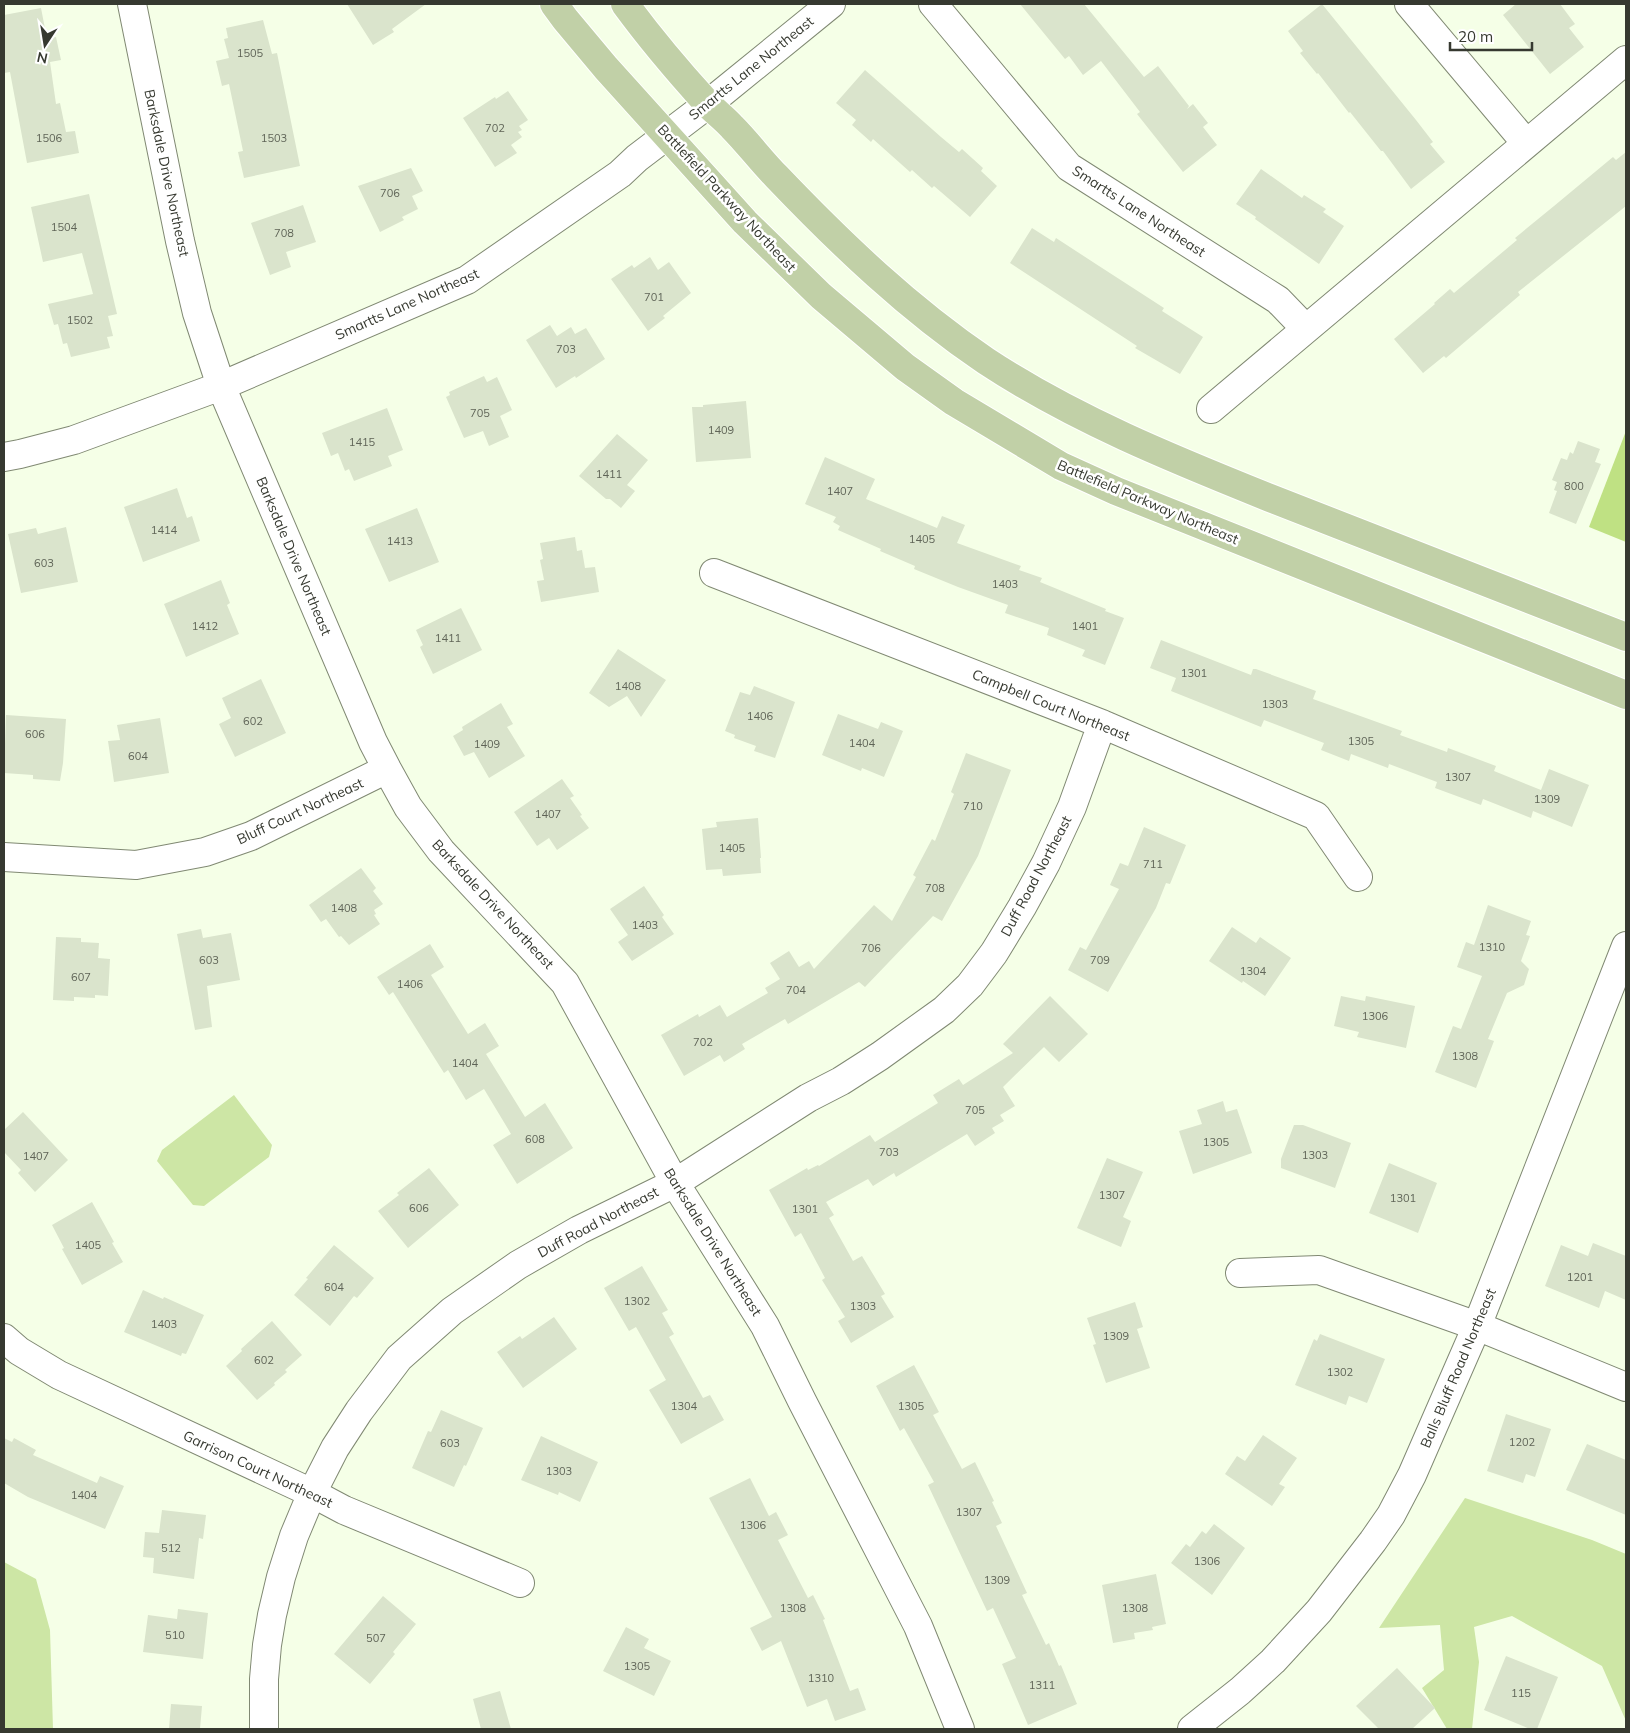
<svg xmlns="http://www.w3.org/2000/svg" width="1630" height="1733" font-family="Mulish,sans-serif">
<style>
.green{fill:#cde6a5}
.water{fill:#bfe183}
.building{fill:#dae4cc}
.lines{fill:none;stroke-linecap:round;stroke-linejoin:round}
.minor-casing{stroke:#808973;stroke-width:30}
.major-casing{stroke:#fff;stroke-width:30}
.minor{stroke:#fff;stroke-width:28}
.major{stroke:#c1d0a7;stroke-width:28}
.labels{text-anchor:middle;stroke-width:5;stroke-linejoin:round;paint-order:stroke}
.number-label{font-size:11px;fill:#5f6457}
.street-label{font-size:14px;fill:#363930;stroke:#fff}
</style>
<rect width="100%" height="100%" fill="#f5ffe7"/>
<path class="green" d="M 234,1095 L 272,1145 L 269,1157 L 204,1206 L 193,1205 L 157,1161 L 162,1150 Z
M 1465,1498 L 1592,1540 L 1626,1554 L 1626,1721 L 1602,1666 L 1512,1616 L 1474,1627 L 1479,1662 L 1472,1729 L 1447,1729 L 1422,1688 L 1444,1670 L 1440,1625 L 1379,1628 Z
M 4,1562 L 36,1579 L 50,1630 L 53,1729 L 4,1729 Z"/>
<path class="water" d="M 1626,431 L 1626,542 L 1589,527 Z"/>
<path class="building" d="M 347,4 L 426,4 L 392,29 L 394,32 L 373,45 Z
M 1020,4 L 1084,4 L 1144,77 L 1158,66 L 1189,106 L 1187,109 L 1193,104 L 1208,123 L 1203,127 L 1217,145 L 1183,172 L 1137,114 L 1140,112 L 1101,61 L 1083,75 L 1069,56 L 1065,59 Z
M 1322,4 L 1416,120 L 1433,142 L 1430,144 L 1445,162 L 1411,189 L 1383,151 L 1381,151 L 1350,112 L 1349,113 L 1318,73 L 1317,74 L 1300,53 L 1303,51 L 1288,31 Z
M 1516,4 L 1560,4 L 1575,24 L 1569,28 L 1584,47 L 1550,74 L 1503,15 Z
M 41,8 L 47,39 L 56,37 L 61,60 L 50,62 L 56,104 L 60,103 L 66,132 L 75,131 L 79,153 L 27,163 L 10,72 L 4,73 L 4,15 Z
M 263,20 L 272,54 L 277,53 L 300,166 L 244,178 L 238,152 L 243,151 L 229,84 L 222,86 L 216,61 L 229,58 L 224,39 L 228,38 L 226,28 Z
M 865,70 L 941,137 L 959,152 L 962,149 L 983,168 L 981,171 L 997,186 L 970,217 L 934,186 L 932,188 L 912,170 L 910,172 L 873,139 L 871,142 L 852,125 L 856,120 L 836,103 Z
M 508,91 L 528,120 L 519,126 L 522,130 L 518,132 L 522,137 L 511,145 L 517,153 L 495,167 L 463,118 L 495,97 L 496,99 Z
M 1626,152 L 1626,206 L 1518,292 L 1520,295 L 1446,358 L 1444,356 L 1423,373 L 1394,339 L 1435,304 L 1434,303 L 1450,289 L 1454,293 L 1517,240 L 1515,238 L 1554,206 L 1613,157 L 1616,160 Z
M 411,168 L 423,191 L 412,196 L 418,209 L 402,217 L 404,220 L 380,232 L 358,186 Z
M 1261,169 L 1302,198 L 1304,195 L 1326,209 L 1323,212 L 1344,226 L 1319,264 L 1255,219 L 1256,217 L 1236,204 Z
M 89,194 L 117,314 L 108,316 L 113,336 L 107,337 L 110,348 L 71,357 L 67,343 L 63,344 L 58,324 L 54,325 L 48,304 L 93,294 L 82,253 L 43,262 L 31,207 Z
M 303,205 L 316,242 L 286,252 L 291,267 L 270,275 L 251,223 Z
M 1032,228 L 1054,242 L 1056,238 L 1099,266 L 1164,308 L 1162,311 L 1203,337 L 1180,374 L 1135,348 L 1137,346 L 1010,263 Z
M 650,257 L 658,270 L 669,262 L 691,293 L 663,316 L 665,318 L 648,331 L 611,279 L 632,265 L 634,268 Z
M 550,325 L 557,336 L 571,327 L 575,334 L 586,328 L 605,359 L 576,378 L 575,376 L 556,388 L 526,340 Z
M 484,376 L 487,382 L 497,377 L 512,410 L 500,416 L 509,437 L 489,446 L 483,431 L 464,438 L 446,397 L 450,395 L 449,392 Z
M 746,401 L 751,458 L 696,462 L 692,407 L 703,407 L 703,405 Z
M 387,408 L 403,450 L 388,456 L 392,466 L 354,481 L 349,469 L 345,471 L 338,453 L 331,456 L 322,433 Z
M 617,434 L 648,460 L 627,485 L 635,491 L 621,508 L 610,499 L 606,499 L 579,476 Z
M 1578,441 L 1600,449 L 1595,462 L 1601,464 L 1576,524 L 1549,513 L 1557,491 L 1554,490 L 1557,482 L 1552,480 L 1561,458 L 1567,460 L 1570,452 L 1573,454 Z
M 825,457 L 875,479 L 866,499 L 937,528 L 942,516 L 965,525 L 957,543 L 1021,566 L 1019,570 L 1042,578 L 1040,582 L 1106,609 L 1105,611 L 1124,618 L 1105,665 L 1082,656 L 1085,650 L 1047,635 L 1049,628 L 1005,613 L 1008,605 L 958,587 L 914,569 L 915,566 L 880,551 L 881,549 L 838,530 L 840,526 L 833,522 L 836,517 L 805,504 Z
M 177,488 L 187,518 L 192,516 L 200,541 L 143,562 L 124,507 Z
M 417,508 L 439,562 L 389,582 L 365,529 Z
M 66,527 L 78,582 L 21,593 L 8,534 L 36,528 L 38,534 Z
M 575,537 L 577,551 L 582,550 L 585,568 L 595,567 L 599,592 L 541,602 L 537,581 L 544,580 L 540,560 L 543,559 L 540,543 Z
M 221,580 L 230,603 L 227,605 L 239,634 L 186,657 L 164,604 Z
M 461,608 L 482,650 L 433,674 L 420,647 L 423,645 L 416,630 Z
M 1161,640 L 1251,675 L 1253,669 L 1256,669 L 1316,691 L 1313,699 L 1402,731 L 1400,735 L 1447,752 L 1448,748 L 1496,766 L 1494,771 L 1541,790 L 1549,769 L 1589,785 L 1572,827 L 1533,811 L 1531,818 L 1483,799 L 1481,805 L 1435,788 L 1437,782 L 1389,764 L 1388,768 L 1351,754 L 1349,761 L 1321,750 L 1324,743 L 1264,720 L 1261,727 L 1171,691 L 1176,678 L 1150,668 Z
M 618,649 L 666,680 L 641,717 L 627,696 L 609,707 L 589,693 Z
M 261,679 L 286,733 L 235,757 L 219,724 L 231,718 L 222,698 Z
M 754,686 L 795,702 L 775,758 L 754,751 L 756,746 L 734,738 L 735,735 L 725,731 L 740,692 L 750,695 Z
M 501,703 L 513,724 L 507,727 L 525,756 L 489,778 L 474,752 L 464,756 L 453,736 L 463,730 L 462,727 Z
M 838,714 L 878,729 L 881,722 L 903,731 L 884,777 L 862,768 L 861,771 L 822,755 Z
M 6,715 L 66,719 L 63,763 L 60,781 L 33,779 L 33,775 L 4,773 Z
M 160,718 L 169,773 L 114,782 L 108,741 L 120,740 L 117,725 Z
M 966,753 L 1011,770 L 978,856 L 942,921 L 933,916 L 865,987 L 859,982 L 788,1024 L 785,1019 L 742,1044 L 745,1049 L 724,1062 L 720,1055 L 684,1076 L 661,1035 L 698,1014 L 699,1017 L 720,1005 L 727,1017 L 768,993 L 765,988 L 780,979 L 770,963 L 789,951 L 799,967 L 809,961 L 814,969 L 874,905 L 892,921 L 916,877 L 913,875 L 932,839 L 935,841 L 954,794 L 951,792 Z
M 562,779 L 574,796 L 570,798 L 582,815 L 580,816 L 589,828 L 557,850 L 549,838 L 537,846 L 514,812 Z
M 758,818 L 761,858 L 760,858 L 761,873 L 723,876 L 722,869 L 706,870 L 702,829 L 717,827 L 716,822 Z
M 1144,827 L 1186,845 L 1170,884 L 1166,883 L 1156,908 L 1108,992 L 1068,970 L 1080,947 L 1086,950 L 1119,889 L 1110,885 L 1120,863 L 1128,866 Z
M 361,868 L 376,888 L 373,891 L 383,904 L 374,910 L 376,914 L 374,915 L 380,924 L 349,945 L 341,936 L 339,937 L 326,919 L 321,922 L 309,905 Z
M 644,886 L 664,915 L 662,917 L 674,934 L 632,961 L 618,942 L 628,935 L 610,909 Z
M 1488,905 L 1531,921 L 1526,935 L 1530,936 L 1521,961 L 1529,969 L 1524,985 L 1507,993 L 1488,1039 L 1494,1041 L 1476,1088 L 1435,1072 L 1453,1026 L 1461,1029 L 1482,976 L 1457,967 L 1466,942 L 1474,945 Z
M 1232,927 L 1256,943 L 1260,937 L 1291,958 L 1265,996 L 1243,981 L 1242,983 L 1209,961 Z
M 201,929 L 203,938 L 231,933 L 240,980 L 207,986 L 212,1027 L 195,1030 L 177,934 Z
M 56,937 L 81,938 L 81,942 L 99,943 L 98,958 L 110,959 L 108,996 L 95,995 L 95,998 L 74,997 L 74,1001 L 53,1000 Z
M 430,944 L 444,967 L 431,975 L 468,1034 L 485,1023 L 499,1046 L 486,1054 L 525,1117 L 545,1103 L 573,1148 L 517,1184 L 493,1145 L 511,1134 L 484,1089 L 466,1100 L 448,1070 L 444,1073 L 393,992 L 389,995 L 377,977 Z
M 1050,996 L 1088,1034 L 1059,1062 L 1044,1047 L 1003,1087 L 1015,1106 L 1000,1115 L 1004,1121 L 992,1128 L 995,1133 L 975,1146 L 967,1134 L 896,1177 L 894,1173 L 873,1186 L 868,1179 L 826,1202 L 834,1215 L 829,1218 L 853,1261 L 862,1256 L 885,1294 L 881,1296 L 894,1317 L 851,1343 L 838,1321 L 845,1317 L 822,1280 L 825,1278 L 801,1233 L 795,1237 L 769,1190 L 807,1168 L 808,1170 L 818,1165 L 819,1166 L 870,1135 L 875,1142 L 938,1103 L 933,1095 L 959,1079 L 963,1085 L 1013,1053 L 1003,1044 Z
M 1341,996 L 1365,1001 L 1366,996 L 1415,1006 L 1406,1048 L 1357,1037 L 1359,1032 L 1334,1026 Z
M 1223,1101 L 1226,1112 L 1237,1109 L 1252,1153 L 1193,1174 L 1179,1131 L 1202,1124 L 1197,1110 Z
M 23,1112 L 68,1160 L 35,1192 L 18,1173 L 21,1170 L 4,1152 L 4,1130 Z
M 1294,1125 L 1303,1125 L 1351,1143 L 1335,1188 L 1281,1168 L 1281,1159 Z
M 1107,1158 L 1143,1172 L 1123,1217 L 1131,1221 L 1121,1247 L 1077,1228 Z
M 1389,1163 L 1437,1183 L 1418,1233 L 1369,1213 Z
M 429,1168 L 459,1205 L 408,1248 L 378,1211 L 399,1195 L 397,1193 Z
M 92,1202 L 114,1242 L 112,1243 L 123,1262 L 82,1285 L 62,1249 L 64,1248 L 52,1225 Z
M 1593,1243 L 1626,1256 L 1626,1300 L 1605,1291 L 1599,1308 L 1545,1286 L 1561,1245 L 1588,1256 Z
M 334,1245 L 374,1278 L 357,1298 L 354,1296 L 330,1326 L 294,1295 L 308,1279 L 306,1278 Z
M 642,1266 L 668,1310 L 662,1313 L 674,1334 L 669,1337 L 703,1398 L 710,1395 L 724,1420 L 681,1444 L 649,1390 L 666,1380 L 636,1327 L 629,1331 L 604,1288 Z
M 143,1290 L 163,1299 L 164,1297 L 204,1315 L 186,1354 L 182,1353 L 181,1356 L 124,1332 Z
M 1135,1302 L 1143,1327 L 1137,1329 L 1150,1368 L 1106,1383 L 1093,1345 L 1096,1344 L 1087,1318 Z
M 554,1317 L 577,1349 L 523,1388 L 497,1352 L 520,1336 L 522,1339 Z
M 272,1321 L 302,1355 L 285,1370 L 287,1372 L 274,1383 L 275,1385 L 257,1400 L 226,1366 L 242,1351 L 241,1349 Z
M 1320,1334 L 1385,1359 L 1367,1403 L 1349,1396 L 1346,1405 L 1295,1385 L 1314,1339 L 1317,1341 Z
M 914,1365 L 939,1412 L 933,1415 L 962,1469 L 975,1462 L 994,1501 L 992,1502 L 1002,1523 L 996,1526 L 1027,1593 L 1022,1595 L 1046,1645 L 1049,1643 L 1059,1666 L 1061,1665 L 1077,1704 L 1028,1725 L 1002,1664 L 1016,1658 L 993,1608 L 987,1611 L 928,1485 L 934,1482 L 904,1428 L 900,1431 L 876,1386 Z
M 441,1410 L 483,1428 L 466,1466 L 464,1465 L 454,1487 L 412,1468 L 428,1431 L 431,1432 Z
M 1506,1414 L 1551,1429 L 1535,1477 L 1526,1474 L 1523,1483 L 1487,1471 Z
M 1263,1435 L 1297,1458 L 1279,1484 L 1285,1487 L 1272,1506 L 1225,1474 L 1237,1456 L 1245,1461 Z
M 541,1436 L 598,1462 L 580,1502 L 559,1492 L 558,1495 L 521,1480 Z
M 4,1438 L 12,1442 L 14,1438 L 36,1450 L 33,1455 L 97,1483 L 100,1476 L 124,1486 L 105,1529 L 28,1497 L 4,1483 Z
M 1587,1444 L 1626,1460 L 1626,1515 L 1566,1490 Z
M 750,1478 L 769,1516 L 776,1512 L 788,1535 L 778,1540 L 808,1598 L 813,1595 L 825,1619 L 823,1620 L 850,1691 L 858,1688 L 866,1710 L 835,1721 L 827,1699 L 807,1707 L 781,1641 L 762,1651 L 750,1628 L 772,1617 L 709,1498 Z
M 162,1510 L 206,1515 L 203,1539 L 199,1538 L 194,1579 L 153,1573 L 154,1558 L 143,1557 L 145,1532 L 159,1533 Z
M 1214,1524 L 1245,1548 L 1212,1595 L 1171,1563 L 1186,1544 L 1190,1547 L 1202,1531 L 1206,1534 Z
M 1156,1574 L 1166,1624 L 1152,1627 L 1153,1630 L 1134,1633 L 1135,1639 L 1113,1643 L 1102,1585 Z
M 383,1596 L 416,1624 L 393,1652 L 395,1654 L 370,1684 L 334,1654 Z
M 178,1609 L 208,1613 L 203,1659 L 143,1652 L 148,1615 L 177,1619 Z
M 626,1627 L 649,1639 L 644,1648 L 671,1661 L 654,1696 L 603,1671 Z
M 1506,1656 L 1558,1677 L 1537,1729 L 1530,1729 L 1484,1710 Z
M 1397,1668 L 1435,1708 L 1412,1729 L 1379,1729 L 1356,1706 Z
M 500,1691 L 511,1729 L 481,1729 L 473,1699 Z
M 171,1704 L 202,1706 L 200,1729 L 169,1729 Z"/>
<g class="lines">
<defs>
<path id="minor" d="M 132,4 L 180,241 L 197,313 L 221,386 L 373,742 L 387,769 L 408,807 L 441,851 L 565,983 L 675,1183 L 765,1326 L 802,1401 L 918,1626 L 960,1729
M 933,4 L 1069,167 L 1278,300 L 1306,329
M 1409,4 L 1526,143
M 1211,409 L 1626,60
M 4,457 L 20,454 L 74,440 L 221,386 L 467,280 L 620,174 L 637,158 L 708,104 L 831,4
M 714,573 L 1102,724 L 1316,816 L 1358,877
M 4,857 L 136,865 L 205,852 L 251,836 L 387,769
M 1240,1273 L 1319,1270 L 1477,1326 L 1626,1387
M 4,1338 L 19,1351 L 59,1375 L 312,1493 L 344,1510 L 520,1583
M 264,1729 L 264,1679 L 267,1645 L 272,1615 L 281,1577 L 294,1536 L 312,1493 L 335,1448 L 359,1411 L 399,1358 L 452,1311 L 518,1265 L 579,1230 L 675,1183 L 808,1098 L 841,1081 L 880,1056 L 944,1010 L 970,985 L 994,953 L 1022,907 L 1046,863 L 1072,807 L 1102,724
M 1192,1729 L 1240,1691 L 1273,1661 L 1319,1611 L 1373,1541 L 1391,1515 L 1412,1475 L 1477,1326 L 1626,946"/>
<path id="major" d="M 554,4 L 565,19 L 606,68 L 745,222 L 821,296 L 905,367 L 954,402 L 1061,466 L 1116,491 L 1626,695
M 625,4 C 650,38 677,70 706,102 C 714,111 724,118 732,127 C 748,143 761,161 777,177 C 841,244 909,309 986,361 C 1074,419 1173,459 1270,498 C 1388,545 1507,591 1626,637"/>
</defs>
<use href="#minor" class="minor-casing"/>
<use href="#major" class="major-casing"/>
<use href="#minor" class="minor"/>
<use href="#major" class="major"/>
</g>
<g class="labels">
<g class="number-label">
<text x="250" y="57">1505</text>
<text x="495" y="132">702</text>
<text x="49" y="142">1506</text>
<text x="274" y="142">1503</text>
<text x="390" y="197">706</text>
<text x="64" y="231">1504</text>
<text x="284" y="237">708</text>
<text x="654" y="301">701</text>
<text x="80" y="324">1502</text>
<text x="566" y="353">703</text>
<text x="480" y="417">705</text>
<text x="721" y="434">1409</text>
<text x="362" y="446">1415</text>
<text x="609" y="478">1411</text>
<text x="1574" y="490">800</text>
<text x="840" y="495">1407</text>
<text x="164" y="534">1414</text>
<text x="922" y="543">1405</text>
<text x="400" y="545">1413</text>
<text x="44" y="567">603</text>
<text x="1005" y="588">1403</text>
<text x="205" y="630">1412</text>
<text x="1085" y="630">1401</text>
<text x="448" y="642">1411</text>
<text x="1194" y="677">1301</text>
<text x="628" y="690">1408</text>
<text x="1275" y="708">1303</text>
<text x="760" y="720">1406</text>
<text x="253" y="725">602</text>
<text x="35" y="738">606</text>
<text x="1361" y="745">1305</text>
<text x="862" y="747">1404</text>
<text x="487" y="748">1409</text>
<text x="138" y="760">604</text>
<text x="1458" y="781">1307</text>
<text x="1547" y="803">1309</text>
<text x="973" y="810">710</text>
<text x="548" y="818">1407</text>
<text x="732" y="852">1405</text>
<text x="1153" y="868">711</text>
<text x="935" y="892">708</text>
<text x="344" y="912">1408</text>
<text x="645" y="929">1403</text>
<text x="1492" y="951">1310</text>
<text x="871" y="952">706</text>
<text x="209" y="964">603</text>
<text x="1100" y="964">709</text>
<text x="1253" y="975">1304</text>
<text x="81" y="981">607</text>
<text x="410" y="988">1406</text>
<text x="796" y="994">704</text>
<text x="1375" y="1020">1306</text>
<text x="703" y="1046">702</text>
<text x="1465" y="1060">1308</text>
<text x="465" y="1067">1404</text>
<text x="975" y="1114">705</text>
<text x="535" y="1143">608</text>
<text x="1216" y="1146">1305</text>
<text x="889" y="1156">703</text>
<text x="1315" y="1159">1303</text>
<text x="36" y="1160">1407</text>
<text x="1112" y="1199">1307</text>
<text x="1403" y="1202">1301</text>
<text x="419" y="1212">606</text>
<text x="805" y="1213">1301</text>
<text x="88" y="1249">1405</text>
<text x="1580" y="1281">1201</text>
<text x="334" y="1291">604</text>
<text x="637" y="1305">1302</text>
<text x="863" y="1310">1303</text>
<text x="164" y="1328">1403</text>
<text x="1116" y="1340">1309</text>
<text x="264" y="1364">602</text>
<text x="1340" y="1376">1302</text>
<text x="684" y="1410">1304</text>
<text x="911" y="1410">1305</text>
<text x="1522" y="1446">1202</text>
<text x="450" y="1447">603</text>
<text x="559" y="1475">1303</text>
<text x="84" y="1499">1404</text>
<text x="969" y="1516">1307</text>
<text x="753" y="1529">1306</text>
<text x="171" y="1552">512</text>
<text x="1207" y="1565">1306</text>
<text x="997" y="1584">1309</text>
<text x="793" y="1612">1308</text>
<text x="1135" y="1612">1308</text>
<text x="175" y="1639">510</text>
<text x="376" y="1642">507</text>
<text x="637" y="1670">1305</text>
<text x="821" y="1682">1310</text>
<text x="1042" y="1689">1311</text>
<text x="1521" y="1697">115</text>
</g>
<g class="street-label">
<text transform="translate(751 68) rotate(-39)" y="5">Smartts Lane Northeast</text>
<text transform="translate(167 173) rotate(78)" y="5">Barksdale Drive Northeast</text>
<text transform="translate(727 198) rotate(47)" y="5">Battlefield Parkway Northeast</text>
<text transform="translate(1139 211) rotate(33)" y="5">Smartts Lane Northeast</text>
<text transform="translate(407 304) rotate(-24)" y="5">Smartts Lane Northeast</text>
<text transform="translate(1148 502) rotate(23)" y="5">Battlefield Parkway Northeast</text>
<text transform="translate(294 556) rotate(67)" y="5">Barksdale Drive Northeast</text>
<text transform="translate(1051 705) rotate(22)" y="5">Campbell Court Northeast</text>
<text transform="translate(300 811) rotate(-25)" y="5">Bluff Court Northeast</text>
<text transform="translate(1036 876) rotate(-62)" y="5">Duff Road Northeast</text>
<text transform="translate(493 904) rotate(47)" y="5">Barksdale Drive Northeast</text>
<text transform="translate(598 1222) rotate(-28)" y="5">Duff Road Northeast</text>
<text transform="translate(713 1242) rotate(58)" y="5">Barksdale Drive Northeast</text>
<text transform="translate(1458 1368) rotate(-67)" y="5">Balls Bluff Road Northeast</text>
<text transform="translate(258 1469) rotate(25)" y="5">Garrison Court Northeast</text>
</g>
</g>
<rect width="1630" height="1733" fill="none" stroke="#363930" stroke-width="10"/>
<g transform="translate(45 45) rotate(192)" stroke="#ffffff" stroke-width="4" paint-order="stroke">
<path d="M0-4L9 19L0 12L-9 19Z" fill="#363930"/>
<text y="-8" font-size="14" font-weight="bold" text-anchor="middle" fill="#363930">N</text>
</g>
<path d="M1450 42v8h82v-8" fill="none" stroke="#363930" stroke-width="2.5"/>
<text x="1458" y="42" font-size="15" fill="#363930" stroke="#ffffff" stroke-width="4" paint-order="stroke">20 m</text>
</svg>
